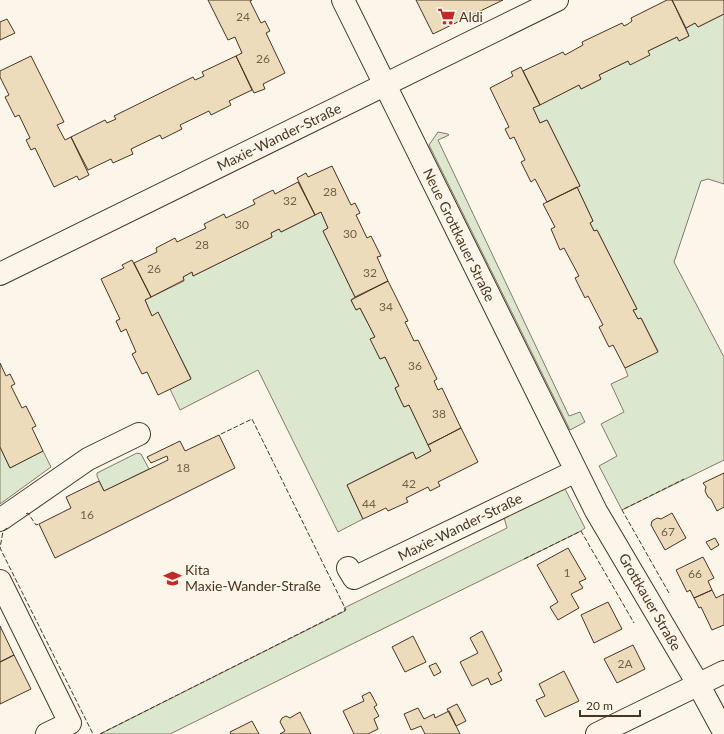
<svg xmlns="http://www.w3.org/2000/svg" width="724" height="734" font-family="Lato,sans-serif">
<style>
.green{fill:#dce7d0;stroke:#887966}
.building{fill:#ecdcbc;stroke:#4a3520}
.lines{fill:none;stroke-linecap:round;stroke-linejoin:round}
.minor-casing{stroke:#4a3520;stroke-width:24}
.minor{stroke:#fbf6e9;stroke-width:22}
.fence{stroke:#4a3520;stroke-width:1;stroke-dasharray:5 2;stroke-linecap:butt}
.labels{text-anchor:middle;stroke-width:3;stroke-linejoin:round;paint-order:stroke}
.number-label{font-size:12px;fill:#725f47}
.poi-label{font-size:14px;fill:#4a3520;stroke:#fbf6e9;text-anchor:start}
.street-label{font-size:14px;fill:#4a3520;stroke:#fbf6e9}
</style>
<rect width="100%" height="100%" fill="#fbf6e9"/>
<path class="green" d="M 724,14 L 724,184 L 708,179 L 701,181 L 674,262 L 724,357 L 724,460 L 622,510 L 599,466 L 617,456 L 601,424 L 624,412 L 611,384 L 628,376 L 625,368 L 658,351 L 641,318 L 638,319 L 633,310 L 637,309 L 597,230 L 594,231 L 590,223 L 593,221 L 577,187 L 580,186 L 547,120 L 540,123 L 533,108 L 579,85 L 581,89 L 601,79 L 599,75 L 628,61 L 630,64 L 648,51 L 677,37 L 679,41 L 689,36 L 686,28 L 695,23 L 698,27 Z
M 438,132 L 448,134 L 449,135 L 438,140 L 569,416 L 580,412 L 585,422 L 570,430 L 429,145 Z
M 321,212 L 328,228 L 323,231 L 355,297 L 351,300 L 356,310 L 360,308 L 375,337 L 371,339 L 380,359 L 385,357 L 399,386 L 395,388 L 404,407 L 409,405 L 431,451 L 416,459 L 412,452 L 347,485 L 363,519 L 338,532 L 258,370 L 180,410 L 170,389 L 191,378 L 158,313 L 152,316 L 145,300 L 184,281 L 183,277 L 192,272 L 193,276 L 272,237 L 271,233 L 279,229 L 281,232 Z
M 0,447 L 10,468 L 43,451 L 51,467 L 0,504 Z
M 137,453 L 141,454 L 149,469 L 104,491 L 97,476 L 97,473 Z
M 563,485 L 585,528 L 581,531 L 170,734 L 100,734 L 345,611 L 344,608 L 507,528 L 503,514 Z"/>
<path class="building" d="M 208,0 L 252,0 L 250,1 L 261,23 L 265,21 L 270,31 L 266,33 L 285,73 L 263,84 L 265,89 L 254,93 L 236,56 L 242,53 L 235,37 L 228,40 Z
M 416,0 L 503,0 L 433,34 Z
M 667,0 L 672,0 L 689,36 L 679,41 L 677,37 L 648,51 L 650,55 L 630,65 L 628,61 L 599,75 L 601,79 L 581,89 L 579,85 L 540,105 L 523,71 L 563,52 L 565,55 L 583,45 L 582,42 L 622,23 L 624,26 L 628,24 L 632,21 L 631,18 Z
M 672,0 L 724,0 L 724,14 L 698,27 L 695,23 L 686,28 Z
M 7,19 L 15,33 L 0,40 L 0,22 Z
M 31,56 L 64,122 L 57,125 L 65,140 L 71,137 L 89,175 L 79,180 L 77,176 L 54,187 L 35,148 L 31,150 L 26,140 L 30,138 L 19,115 L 15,117 L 5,97 L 9,95 L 0,77 L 0,71 Z
M 236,56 L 252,90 L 229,101 L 231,105 L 211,115 L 209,111 L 180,125 L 182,129 L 162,139 L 160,135 L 131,149 L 133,154 L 113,163 L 111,159 L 88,170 L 71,137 L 105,120 L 107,123 L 116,119 L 114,116 L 193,77 L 195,80 L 204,76 L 202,72 Z
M 521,67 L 540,105 L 533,108 L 540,123 L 547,120 L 580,186 L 547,202 L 535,179 L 531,182 L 521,162 L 525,160 L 514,137 L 510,139 L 505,129 L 509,127 L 490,88 L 513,76 L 511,72 Z
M 332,166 L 351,205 L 355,203 L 360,213 L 356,215 L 367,238 L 371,236 L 381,256 L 377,257 L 388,281 L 355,297 L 323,231 L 328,228 L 321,212 L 315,215 L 297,178 L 306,173 L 308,177 Z
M 298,182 L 315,215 L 281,232 L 279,229 L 271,233 L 272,237 L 193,276 L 192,272 L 183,277 L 184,280 L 151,297 L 134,263 L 157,252 L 156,248 L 175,238 L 177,242 L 206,228 L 204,224 L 224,214 L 226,218 L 255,204 L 253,200 L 273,190 L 275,194 Z
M 577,187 L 593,221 L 590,223 L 594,231 L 597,230 L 637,309 L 633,310 L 638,319 L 641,318 L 658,352 L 625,368 L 613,345 L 609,347 L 599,327 L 603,325 L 588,296 L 585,298 L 575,278 L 579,276 L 564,248 L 560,250 L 551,229 L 555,227 L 543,204 Z
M 132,260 L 151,297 L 145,300 L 152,316 L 158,312 L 191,379 L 158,395 L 147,372 L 142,374 L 132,354 L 136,352 L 126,329 L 121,332 L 116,321 L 120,319 L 101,279 L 124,268 L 122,265 Z
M 388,281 L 408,321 L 405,322 L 414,341 L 418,340 L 437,379 L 434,381 L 438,390 L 442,388 L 461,428 L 428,445 L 409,405 L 404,407 L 401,401 L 395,388 L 399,386 L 385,357 L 380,359 L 370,339 L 375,337 L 360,308 L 356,310 L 351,300 Z
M 0,363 L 6,376 L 10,374 L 15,384 L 11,386 L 22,408 L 26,406 L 36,426 L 32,428 L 43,451 L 10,468 L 0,447 Z
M 461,428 L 478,462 L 438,482 L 440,486 L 430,491 L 428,487 L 406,498 L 408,502 L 388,511 L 386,508 L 363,519 L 347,485 L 413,452 L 416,459 L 431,451 L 428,445 Z
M 219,435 L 235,468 L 55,558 L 39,524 L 71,508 L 66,497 L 99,481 L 104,491 L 168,460 L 167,456 L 151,463 L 147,457 L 180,441 L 185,451 Z
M 724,473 L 724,507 L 717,511 L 711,499 L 708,497 L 705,491 L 706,487 L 703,483 Z
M 672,513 L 686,538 L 665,550 L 651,525 L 652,521 L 657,518 L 661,519 Z
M 715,538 L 719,545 L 711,550 L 706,542 Z
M 568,548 L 586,579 L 579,582 L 583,588 L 571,594 L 579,608 L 558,620 L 550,607 L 558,602 L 537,565 Z
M 703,557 L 714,578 L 708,581 L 712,590 L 694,598 L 690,590 L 687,592 L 676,570 Z
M 712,590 L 716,598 L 724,594 L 724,625 L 712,630 L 701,607 L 699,608 L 694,598 Z
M 608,602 L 622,629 L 594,643 L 581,615 Z
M 0,626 L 14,655 L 0,662 Z
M 482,631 L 502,671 L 498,673 L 502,680 L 491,685 L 488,678 L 472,686 L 460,662 L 478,653 L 470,638 Z
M 413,636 L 426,662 L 405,672 L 392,647 Z
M 633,645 L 645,669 L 617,683 L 604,659 Z
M 14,655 L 31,689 L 0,704 L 0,662 Z
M 436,663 L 441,672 L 434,676 L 429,666 Z
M 564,671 L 579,701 L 545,717 L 536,700 L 545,696 L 539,684 Z
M 370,692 L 377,705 L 374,707 L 379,716 L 374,719 L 378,729 L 368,734 L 354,734 L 343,711 L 364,701 L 362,696 Z
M 457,704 L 466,721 L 456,726 L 447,709 Z
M 418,708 L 424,719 L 434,714 L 435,718 L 449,711 L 460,734 L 425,734 L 421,726 L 411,730 L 404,714 Z
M 300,712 L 311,734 L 280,734 L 285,731 L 280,722 L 282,718 L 286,716 L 290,718 Z
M 252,721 L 259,734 L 231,734 L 230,732 Z"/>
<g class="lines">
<defs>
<path id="minor" d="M 343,0 L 596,511 L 698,684 L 724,732
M 0,274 L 557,0
M 0,520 L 88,459 L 139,434
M 348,568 L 354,578 L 576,471
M 0,581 L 70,723 L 47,734
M 597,734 L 724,672"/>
</defs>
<use href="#minor" class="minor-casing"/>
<use href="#minor" class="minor"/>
<path class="fence" d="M 26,514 L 28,513 L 36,525 L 39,524
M 7,528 L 3,531 L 0,548 L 93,734
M 524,559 L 581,531 L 634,623
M 669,593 L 622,510 L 684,479
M 100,734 L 346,610 L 252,419 L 219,435"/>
</g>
<defs>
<symbol id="supermarket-bare" viewBox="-9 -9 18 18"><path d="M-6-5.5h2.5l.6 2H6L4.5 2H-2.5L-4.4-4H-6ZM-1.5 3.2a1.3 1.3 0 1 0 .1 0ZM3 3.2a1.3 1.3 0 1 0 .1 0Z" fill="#c62828" stroke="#fbf6e9" stroke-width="2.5" paint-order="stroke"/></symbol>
<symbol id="school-bare" viewBox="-9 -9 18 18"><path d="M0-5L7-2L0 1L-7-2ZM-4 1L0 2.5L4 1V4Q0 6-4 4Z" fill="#c62828" stroke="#fbf6e9" stroke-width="2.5" paint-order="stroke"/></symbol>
</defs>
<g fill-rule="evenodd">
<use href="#supermarket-bare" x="434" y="4" width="25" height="25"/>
<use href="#school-bare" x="160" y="566" width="25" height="25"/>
</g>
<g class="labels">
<g class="number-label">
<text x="243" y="21">24</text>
<text x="263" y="63">26</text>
<text x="330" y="196">28</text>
<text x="290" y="205">32</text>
<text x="242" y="229">30</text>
<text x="350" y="238">30</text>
<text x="202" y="249">28</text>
<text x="154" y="273">26</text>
<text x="370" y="277">32</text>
<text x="386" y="311">34</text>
<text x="415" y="370">36</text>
<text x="439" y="418">38</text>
<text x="183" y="472">18</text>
<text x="409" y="488">42</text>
<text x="369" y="508">44</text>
<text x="87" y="519">16</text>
<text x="668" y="536">67</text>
<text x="567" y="577">1</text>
<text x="695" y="578">66</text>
<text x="625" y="668">2A</text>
</g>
<g class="poi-label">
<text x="459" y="22">Aldi</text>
<text x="185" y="575">Kita<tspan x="185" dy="16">Maxie-Wander-Straße</tspan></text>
</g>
<g class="street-label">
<text transform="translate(279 137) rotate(-26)" y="5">Maxie-Wander-Straße</text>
<text transform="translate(459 235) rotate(64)" y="5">Neue Grottkauer Straße</text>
<text transform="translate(460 527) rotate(-26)" y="5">Maxie-Wander-Straße</text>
<text transform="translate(650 602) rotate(60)" y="5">Grottkauer Straße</text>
</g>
</g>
<path d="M580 710v6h60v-6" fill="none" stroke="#4a3520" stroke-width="2"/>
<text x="586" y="710" font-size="12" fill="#4a3520" stroke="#fbf6e9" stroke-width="3" paint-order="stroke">20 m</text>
</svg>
